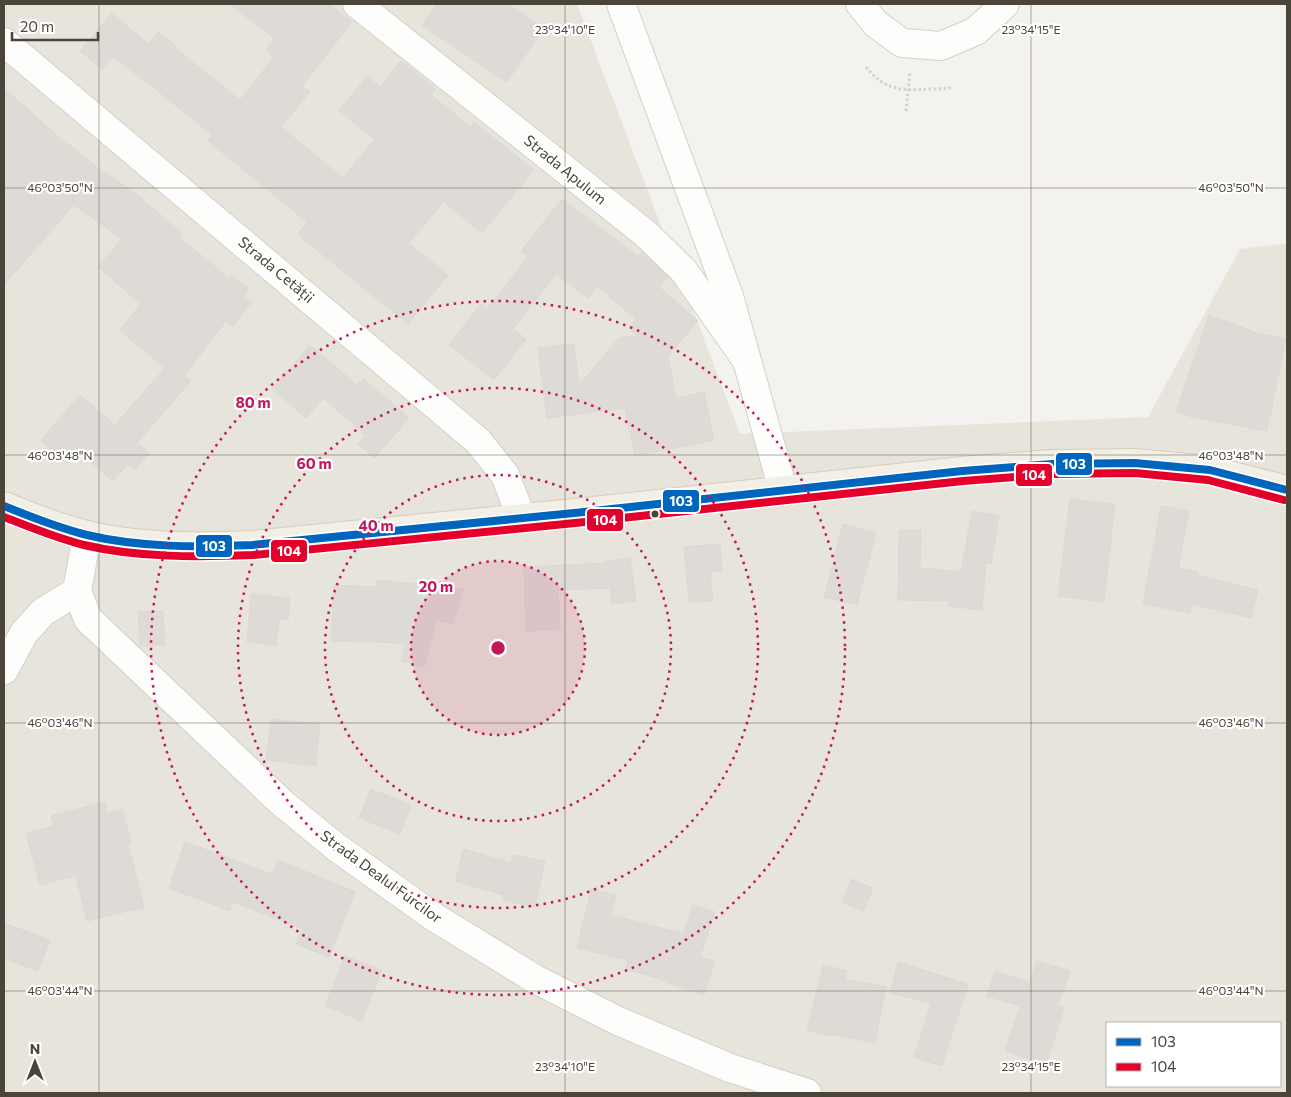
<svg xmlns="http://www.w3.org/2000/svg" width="1291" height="1097" font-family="Commissioner,sans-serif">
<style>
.residential{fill:#e7e4dc;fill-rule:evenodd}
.building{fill:#dedbd6;stroke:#dcd9d4}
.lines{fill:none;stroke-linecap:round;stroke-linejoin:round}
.street-casing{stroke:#d2d0cb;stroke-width:30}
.primary-casing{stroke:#d6cebb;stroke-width:30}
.path{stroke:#d3d2cc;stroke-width:3;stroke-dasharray:2.5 2.5;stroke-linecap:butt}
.street{stroke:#fdfdfc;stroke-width:28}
.primary{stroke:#f2efe6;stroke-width:28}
.bus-1-casing{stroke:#fff;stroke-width:11}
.bus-2-casing{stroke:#fff;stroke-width:11}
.bus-1{stroke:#0065bd;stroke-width:8}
.bus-2{stroke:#e4002b;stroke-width:8}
.ticks{fill:none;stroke:#4b4439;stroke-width:1;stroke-opacity:0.45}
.ring{fill:none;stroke:#c2185b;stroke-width:2.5;stroke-dasharray:2.5 5}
.bus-dot{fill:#4b4439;stroke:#fff;stroke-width:2}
.labels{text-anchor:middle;stroke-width:4.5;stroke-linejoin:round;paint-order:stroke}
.street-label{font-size:15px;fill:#4b4439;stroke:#fff}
.ticks-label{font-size:12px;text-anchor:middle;fill:#4b4439;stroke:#fff;stroke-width:4.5;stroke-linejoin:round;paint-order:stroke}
.centre{fill:#c2185b;stroke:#fff;stroke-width:2.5}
.ring-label{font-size:15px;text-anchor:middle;font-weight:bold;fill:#c2185b;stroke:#fff;stroke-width:4.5;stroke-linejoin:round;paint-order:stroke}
.line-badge{stroke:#fff;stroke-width:2}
.badge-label{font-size:14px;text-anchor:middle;font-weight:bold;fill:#fff}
</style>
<rect width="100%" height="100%" fill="#f4f2ee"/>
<path class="residential" d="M 4,4 L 577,4 L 740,434 L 1148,417 L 1240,249 L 1287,243 L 1287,1093 L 4,1093 ZM 1107,1023 L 1280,1023 L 1280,1086 L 1107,1086 Z"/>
<path class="building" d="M 230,4 L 329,4 L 352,22 L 302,86 L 310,92 L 281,127 L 343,178 L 375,139 L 339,111 L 367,76 L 380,87 L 401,61 L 436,89 L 431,95 L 471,127 L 474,122 L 534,170 L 482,233 L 443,202 L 409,243 L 448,275 L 408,324 L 297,234 L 307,222 L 207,140 L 212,135 L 147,82 L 146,83 L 113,56 L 102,69 L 80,51 L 112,13 L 148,44 L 159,32 L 176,46 L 175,48 L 240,100 L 274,57 L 266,50 L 275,39 Z
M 437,4 L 508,4 L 544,28 L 507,82 L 422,25 Z
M 4,88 L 69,146 L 70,145 L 104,173 L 105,172 L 136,194 L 182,233 L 179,237 L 229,278 L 231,275 L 249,289 L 243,297 L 251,303 L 233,326 L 226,321 L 184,376 L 191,381 L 137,443 L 150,453 L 135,469 L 128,464 L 113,481 L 78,451 L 67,463 L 41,440 L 80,395 L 115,425 L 165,368 L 119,330 L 141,304 L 98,267 L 122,239 L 74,205 L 4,285 Z
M 562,199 L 638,256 L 642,252 L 646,256 L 668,277 L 659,287 L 698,321 L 668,356 L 676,398 L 704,392 L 714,440 L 635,456 L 625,408 L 547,418 L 538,348 L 574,344 L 579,385 L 619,338 L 638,336 L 628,328 L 636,319 L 597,286 L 588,298 L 556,274 L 513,329 L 526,339 L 494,380 L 449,345 L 481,304 L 487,309 L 528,257 L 521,251 Z
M 1209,315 L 1252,331 L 1252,332 L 1286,339 L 1267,431 L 1199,418 L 1198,419 L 1176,412 Z
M 310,345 L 357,385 L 363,378 L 409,418 L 374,458 L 358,444 L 366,435 L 323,398 L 306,418 L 272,389 Z
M 1070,499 L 1115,504 L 1104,602 L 1058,596 Z
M 1161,506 L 1189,511 L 1178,568 L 1198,572 L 1197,575 L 1258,590 L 1251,618 L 1192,604 L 1190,613 L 1143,604 Z
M 972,511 L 999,516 L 991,564 L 986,563 L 982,610 L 948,606 L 948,601 L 898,600 L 899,530 L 921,530 L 920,568 L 961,572 Z
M 843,524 L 876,533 L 857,605 L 824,597 Z
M 720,544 L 722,571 L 710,572 L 713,601 L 689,602 L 684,547 Z
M 630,558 L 636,601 L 612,604 L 610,588 L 558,590 L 560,629 L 526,631 L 524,567 L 606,563 L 606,561 Z
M 377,580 L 463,589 L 453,624 L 436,620 L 424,667 L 401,661 L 405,643 L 331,641 L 334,585 L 376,587 Z
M 251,594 L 290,598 L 288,620 L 279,619 L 276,645 L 247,642 Z
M 163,611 L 165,645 L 140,646 L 138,612 Z
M 271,719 L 320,724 L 316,766 L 266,760 Z
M 371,789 L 411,805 L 400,834 L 359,818 Z
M 105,802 L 107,813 L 122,809 L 131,843 L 128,844 L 144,907 L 87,921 L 75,873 L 74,876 L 40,885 L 26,833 L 54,826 L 51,816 Z
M 185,842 L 272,874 L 278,860 L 355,892 L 329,957 L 296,944 L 302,929 L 233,902 L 230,911 L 169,888 Z
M 464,849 L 511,863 L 513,855 L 545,861 L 535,907 L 503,900 L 504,895 L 455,881 Z
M 851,879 L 873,888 L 863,911 L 842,902 Z
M 591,889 L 616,895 L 611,915 L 684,934 L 693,905 L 715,912 L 700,957 L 715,961 L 704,995 L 668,983 L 668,981 L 626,969 L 628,960 L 577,948 Z
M 4,923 L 50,940 L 38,971 L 4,958 Z
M 345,956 L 382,970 L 362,1021 L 325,1006 Z
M 1037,961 L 1070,971 L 1058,1006 L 1064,1008 L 1046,1065 L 1005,1051 L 1020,1006 L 987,996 L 995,971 L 1030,982 Z
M 898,962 L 968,984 L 942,1066 L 914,1057 L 931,1003 L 890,993 Z
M 823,965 L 847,971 L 845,979 L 886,987 L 875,1043 L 831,1034 L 831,1036 L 807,1030 Z"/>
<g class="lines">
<defs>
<path id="street" d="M 357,4 L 646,234 L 684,271 L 747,361
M 621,4 L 729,296 L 783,490
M 860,4 L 876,24 L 902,43 L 941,46 L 976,31 L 1005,4
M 4,42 L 478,441 L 505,475 L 522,519
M 87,535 L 77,591 L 88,619 L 281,802 L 336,847 L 434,917 L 535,979 L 618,1021 L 730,1068 L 807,1093
M 4,670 L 24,633 L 43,612 L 77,591"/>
<path id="primary" d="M 4,506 C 31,517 58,528 87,535 C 141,548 197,547 252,545 L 584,512 L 962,471 L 1052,464 L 1135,463 L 1210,470 L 1287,490"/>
</defs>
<use href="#street" class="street-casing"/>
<use href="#primary" class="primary-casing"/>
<path class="path" d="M 866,67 C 884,90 902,91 929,89 C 937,89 945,89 953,87
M 906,111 L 910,72"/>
<use href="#street" class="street"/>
<use href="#primary" class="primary"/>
<defs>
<path id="bus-1" d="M 4,506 C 31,517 59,528 87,535 C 142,548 197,547 252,545 L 584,512 L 962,471 L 1052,464 L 1135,463 L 1210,470 L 1287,490"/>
<path id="bus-2" d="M 4,517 C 30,527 56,538 84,545 C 139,558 197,557 253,555 L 585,522 L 963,481 L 1052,474 L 1135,473 L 1208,480 L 1284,500"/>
</defs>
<use href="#bus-1" class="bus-1-casing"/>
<use href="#bus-2" class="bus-2-casing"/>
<use href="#bus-1" class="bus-1"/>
<use href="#bus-2" class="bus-2"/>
</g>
<path class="ticks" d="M 99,4 L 99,1093M 565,4 L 565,1093M 1031,4 L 1031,1093M 4,188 L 1287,188M 4,455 L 1287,455M 4,723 L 1287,723M 4,991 L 1287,991"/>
<circle cx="498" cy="648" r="87" fill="#c2185b" fill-opacity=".12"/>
<g class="ring">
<circle cx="498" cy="648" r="87"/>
<circle cx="498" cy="648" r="173"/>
<circle cx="498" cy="648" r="260"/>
<circle cx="498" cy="648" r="347"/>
</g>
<circle class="bus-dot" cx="655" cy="514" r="4.5"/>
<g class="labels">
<g class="street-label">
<text transform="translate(565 170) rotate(39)" y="5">Strada Apulum</text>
<text transform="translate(276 270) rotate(40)" y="5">Strada Cetății</text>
<text transform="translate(381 877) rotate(36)" y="5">Strada Dealul Furcilor</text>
</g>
</g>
<g class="ticks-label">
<text x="565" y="34">23°34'10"E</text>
<text x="1031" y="34">23°34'15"E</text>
<text x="60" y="192">46°03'50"N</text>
<text x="1231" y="192">46°03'50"N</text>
<text x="60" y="460">46°03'48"N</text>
<text x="1231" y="460">46°03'48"N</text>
<text x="60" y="727">46°03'46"N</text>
<text x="1231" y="727">46°03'46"N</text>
<text x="60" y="995">46°03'44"N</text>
<text x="1231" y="995">46°03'44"N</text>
<text x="565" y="1071">23°34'10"E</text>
<text x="1031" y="1071">23°34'15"E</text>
</g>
<circle cx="498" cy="648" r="8" class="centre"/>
<g class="ring-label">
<text x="253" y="408">80 m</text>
<text x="314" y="469">60 m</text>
<text x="376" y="531">40 m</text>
<text x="436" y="592">20 m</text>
</g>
<g class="line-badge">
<rect x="1055" y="452" width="38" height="24" rx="5" fill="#0065bd"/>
<rect x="1015" y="463" width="38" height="24" rx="5" fill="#e4002b"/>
<rect x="662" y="489" width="38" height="24" rx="5" fill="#0065bd"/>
<rect x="586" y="508" width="38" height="24" rx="5" fill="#e4002b"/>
<rect x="195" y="534" width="38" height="24" rx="5" fill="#0065bd"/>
<rect x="270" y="539" width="38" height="24" rx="5" fill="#e4002b"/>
</g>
<g class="badge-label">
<text x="1074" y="469">103</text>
<text x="1034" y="480">104</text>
<text x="681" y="506">103</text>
<text x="605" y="525">104</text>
<text x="214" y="551">103</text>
<text x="289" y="556">104</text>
</g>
<rect width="1291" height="1097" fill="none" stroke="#4b4439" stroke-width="10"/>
<rect x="1106" y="1022" width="175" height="65" fill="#ffffff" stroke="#b7b4b0"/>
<rect x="1116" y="1038" width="25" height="8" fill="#0065bd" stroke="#b7b4b0"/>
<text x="1151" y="1047" font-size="15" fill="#4b4439">103</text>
<rect x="1116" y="1063" width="25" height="8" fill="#e4002b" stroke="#b7b4b0"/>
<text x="1151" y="1072" font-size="15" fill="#4b4439">104</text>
<g transform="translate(35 1062)" stroke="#ffffff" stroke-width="4" paint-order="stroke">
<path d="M0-4L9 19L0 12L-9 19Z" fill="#4b4439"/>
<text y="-8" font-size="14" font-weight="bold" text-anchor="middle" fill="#4b4439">N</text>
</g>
<path d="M12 32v8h86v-8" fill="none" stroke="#4b4439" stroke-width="2.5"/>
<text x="20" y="32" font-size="15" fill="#4b4439" stroke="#ffffff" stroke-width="4" paint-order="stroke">20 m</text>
</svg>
